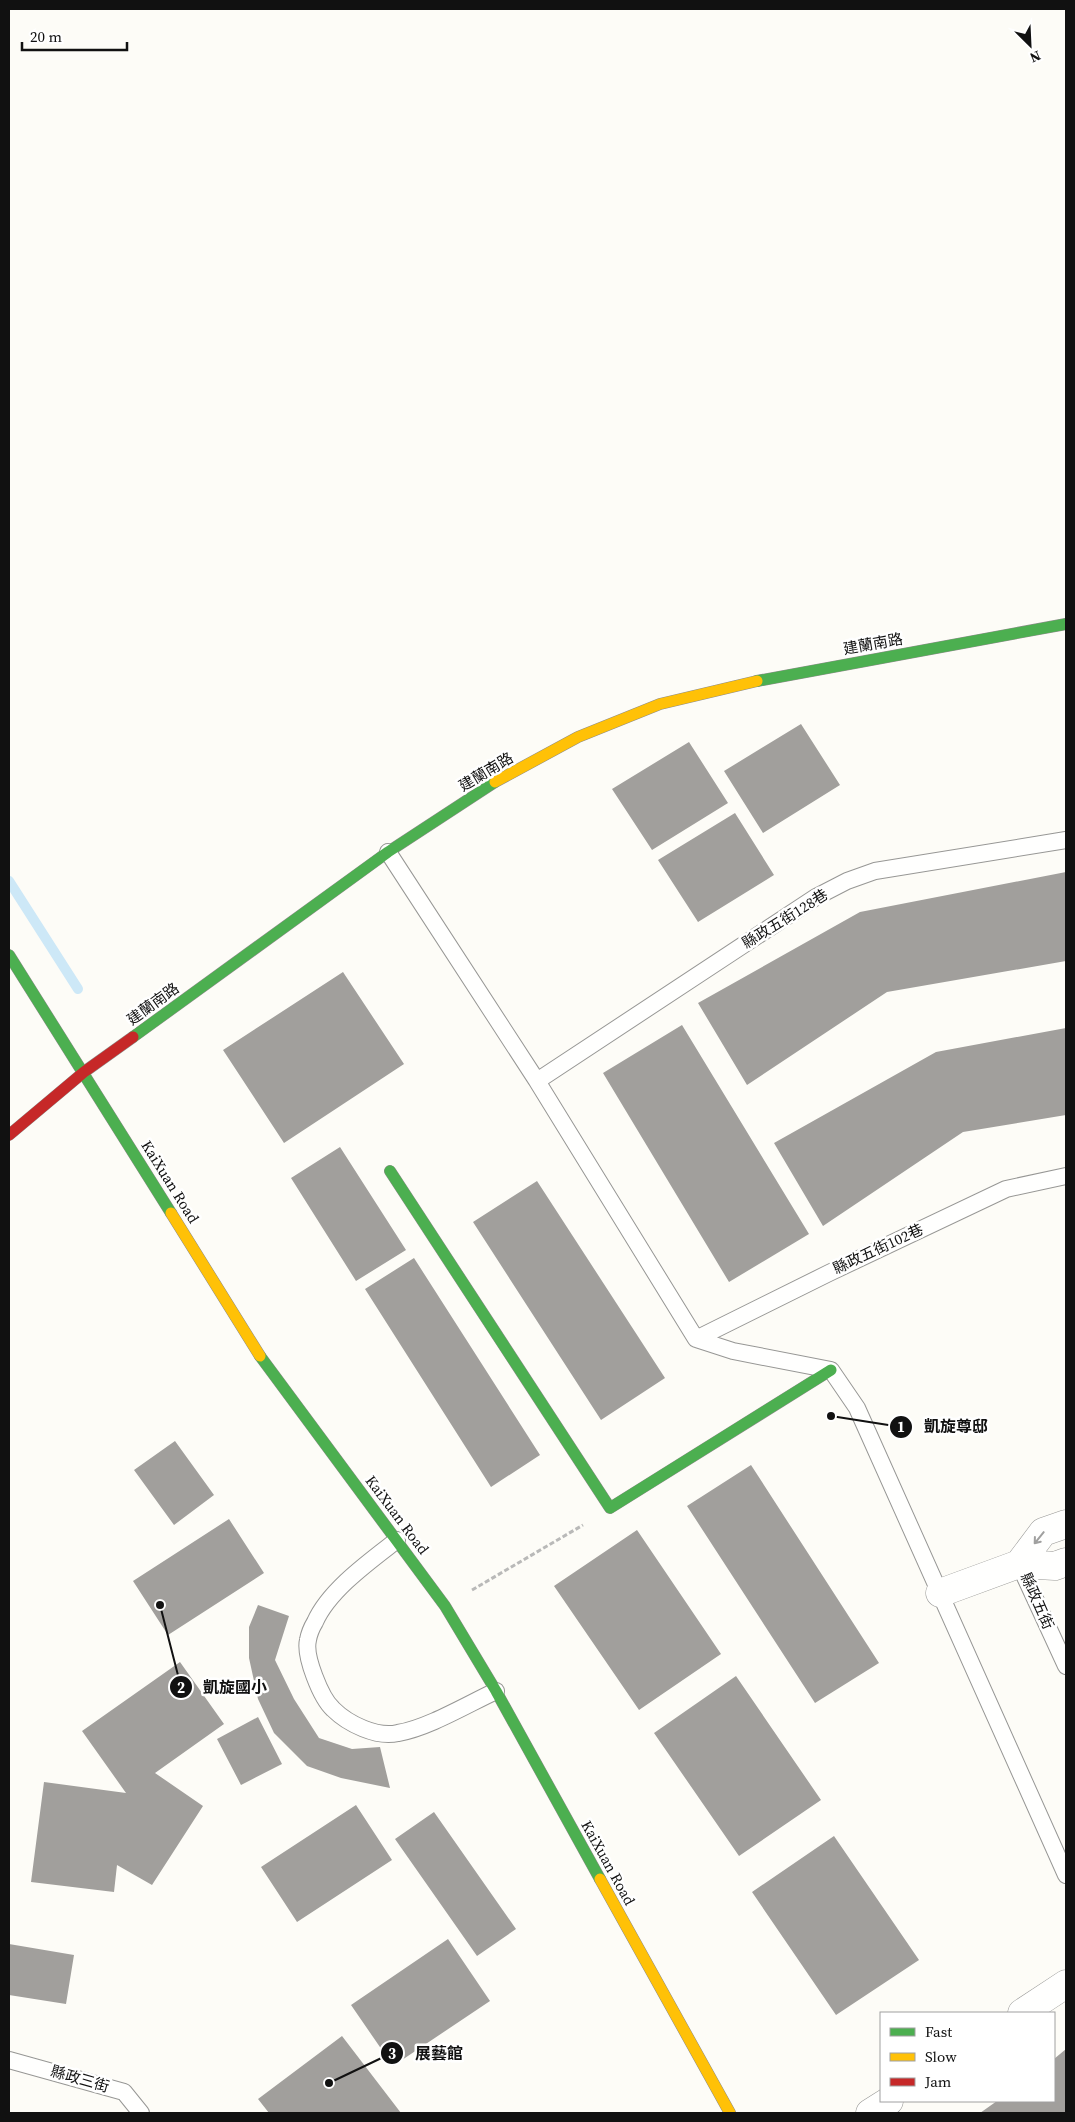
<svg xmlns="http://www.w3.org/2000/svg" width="1075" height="2122" font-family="'Source Serif 4','Noto Sans TC',serif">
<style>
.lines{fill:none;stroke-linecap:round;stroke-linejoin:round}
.stream{stroke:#cde8f7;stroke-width:10}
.building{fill:#a19f9c}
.lane-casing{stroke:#979795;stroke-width:18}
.street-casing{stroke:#979795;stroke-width:29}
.fast-casing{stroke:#8e8d8b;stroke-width:12}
.slow-casing{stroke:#8e8d8b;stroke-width:12}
.jam-casing{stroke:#8e8d8b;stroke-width:12}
.path{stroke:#b9b9b8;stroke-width:3;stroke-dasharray:5 2.5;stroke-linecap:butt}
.lane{stroke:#fffffe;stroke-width:16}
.street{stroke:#fffffe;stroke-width:28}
.fast{stroke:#4caf50;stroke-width:11}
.slow{stroke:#ffc107;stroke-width:11}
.jam{stroke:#c62828;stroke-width:11}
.oneway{stroke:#a0a09f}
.labels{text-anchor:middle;stroke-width:5;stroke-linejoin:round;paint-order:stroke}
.street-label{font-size:15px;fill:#111;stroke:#fff}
.leader{fill:none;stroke:#111;stroke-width:2}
.callout-dot{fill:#111;stroke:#fff;stroke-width:2}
.mark-label{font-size:15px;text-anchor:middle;font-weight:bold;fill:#fff}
.callout-label{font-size:16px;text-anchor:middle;font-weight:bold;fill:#111;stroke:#fff;stroke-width:5;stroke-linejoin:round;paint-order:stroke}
</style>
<rect width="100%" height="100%" fill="#fdfcf7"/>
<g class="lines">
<path class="stream" d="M 9,881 L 78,989"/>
</g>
<path class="building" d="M 801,724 L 840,785 L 763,833 L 724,771 Z
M 689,742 L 728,803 L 652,850 L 612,789 Z
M 735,813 L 774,875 L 698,922 L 658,860 Z
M 1066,872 L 1066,961 L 887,992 L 747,1085 L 698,1003 L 860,912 Z
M 343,972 L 404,1064 L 284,1143 L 223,1050 Z
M 682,1025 L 809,1234 L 729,1282 L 603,1073 Z
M 1066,1028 L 1066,1115 L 963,1132 L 823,1226 L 774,1143 L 936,1052 Z
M 340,1147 L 406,1250 L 356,1281 L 291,1178 Z
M 537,1181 L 665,1378 L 601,1420 L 473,1222 Z
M 414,1258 L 540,1455 L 491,1487 L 365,1289 Z
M 175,1441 L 214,1495 L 174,1525 L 134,1470 Z
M 751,1465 L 879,1663 L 815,1703 L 687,1506 Z
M 229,1519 L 264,1573 L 168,1635 L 133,1581 Z
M 637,1530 L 721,1654 L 639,1710 L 554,1586 Z
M 258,1605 L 289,1616 L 275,1660 L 294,1699 L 319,1738 L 352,1749 L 380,1747 L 390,1788 L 341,1778 L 307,1766 L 274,1733 L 258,1699 L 249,1658 L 249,1627 Z
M 180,1662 L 224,1724 L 155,1773 L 203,1806 L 152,1885 L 117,1865 L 114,1892 L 31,1882 L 44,1782 L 126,1793 L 82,1731 Z
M 736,1676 L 821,1800 L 739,1856 L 654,1733 Z
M 258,1717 L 282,1764 L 241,1785 L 217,1739 Z
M 356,1805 L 392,1860 L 297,1922 L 261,1867 Z
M 434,1812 L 516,1929 L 477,1956 L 395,1839 Z
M 834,1836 L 919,1960 L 836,2015 L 752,1892 Z
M 448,1939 L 490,2001 L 393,2066 L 351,2005 Z
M 9,1944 L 74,1955 L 66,2004 L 9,1995 Z
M 342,2036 L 401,2113 L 269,2113 L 258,2099 Z
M 1066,2049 L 1066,2113 L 980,2113 L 997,2101 L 1054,2101 L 1054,2059 Z"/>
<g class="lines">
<defs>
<path id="lane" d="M 388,852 L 537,1081 L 696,1339 L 733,1351 L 831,1370 L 857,1408 L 1066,1875
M 537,1081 L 816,897 L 847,881 L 875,871 L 1066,840
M 696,1339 L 829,1273 L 1006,1189 L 1066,1176
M 397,1540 C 370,1561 329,1590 315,1622 C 312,1627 309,1634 308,1640 C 304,1656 321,1698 333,1709 C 348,1724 377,1738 398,1733 C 428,1728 468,1704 496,1691
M 1019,1564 L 1066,1666
M 9,2060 L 124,2092 L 141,2113"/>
<path id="street" d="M 1019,1564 L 1043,1532 L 1066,1524
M 940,1593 L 1019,1564 L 1055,1566 L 1066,1562
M 1022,2013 L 1066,1984
M 870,2113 L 889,2101"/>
<path id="fast" d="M 757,681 L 1066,624
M 9,955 L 171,1213
M 133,1037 L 388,852 L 495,782
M 390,1171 L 610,1508 L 831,1370
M 260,1356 L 445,1606 L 496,1691 L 600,1879"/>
<path id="slow" d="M 495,782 L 578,737 L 660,704 L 757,681
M 171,1213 L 260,1356
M 600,1879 L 730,2113"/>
<path id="jam" d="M 9,1135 L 84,1072 L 133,1037"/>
</defs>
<use href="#lane" class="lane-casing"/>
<use href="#street" class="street-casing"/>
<use href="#fast" class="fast-casing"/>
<use href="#slow" class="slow-casing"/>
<use href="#jam" class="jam-casing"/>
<path class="path" d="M 472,1590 L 583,1525"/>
<use href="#lane" class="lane"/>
<use href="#street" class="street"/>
<use href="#fast" class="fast"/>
<use href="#slow" class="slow"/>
<use href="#jam" class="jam"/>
</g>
<defs><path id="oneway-shaft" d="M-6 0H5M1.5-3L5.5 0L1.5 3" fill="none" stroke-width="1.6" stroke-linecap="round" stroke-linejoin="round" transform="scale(1.25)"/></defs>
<use class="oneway" href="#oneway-shaft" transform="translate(1039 1538) rotate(129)"/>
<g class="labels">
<g class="street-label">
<text transform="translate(873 644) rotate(-10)" y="5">建蘭南路</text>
<text transform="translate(486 772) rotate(-31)" y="5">建蘭南路</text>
<text transform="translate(785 919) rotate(-32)" y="5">縣政五街128巷</text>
<text transform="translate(153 1004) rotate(-36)" y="5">建蘭南路</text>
<text transform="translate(170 1182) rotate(58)" y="5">KaiXuan Road</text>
<text transform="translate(878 1249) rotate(-25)" y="5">縣政五街102巷</text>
<text transform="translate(397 1515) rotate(53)" y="5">KaiXuan Road</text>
<text transform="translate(1037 1601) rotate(66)" y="5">縣政五街</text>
<text transform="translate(608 1863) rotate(61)" y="5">KaiXuan Road</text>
<text transform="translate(80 2079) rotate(16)" y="5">縣政三街</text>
</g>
</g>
<path class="leader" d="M831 1416L901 1427M160 1605L181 1687M329 2083L392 2053"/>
<g class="callout-dot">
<circle cx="831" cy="1416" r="5"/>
<circle cx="160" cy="1605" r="5"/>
<circle cx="329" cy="2083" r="5"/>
<circle cx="901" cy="1427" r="12"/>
<circle cx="181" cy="1687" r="12"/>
<circle cx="392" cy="2053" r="12"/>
</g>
<g class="mark-label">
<text x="901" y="1432">1</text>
<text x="181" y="1693">2</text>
<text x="392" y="2059">3</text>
</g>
<g class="callout-label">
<text x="956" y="1432">凱旋尊邸</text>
<text x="235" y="1693">凱旋國小</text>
<text x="439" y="2059">展藝館</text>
</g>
<rect width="1075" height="2122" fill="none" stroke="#111111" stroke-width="20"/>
<rect x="880" y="2012" width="175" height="90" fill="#ffffff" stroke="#a0a0a0"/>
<rect x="890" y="2028" width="25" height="8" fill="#4caf50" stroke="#a0a0a0"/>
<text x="925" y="2037" font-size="15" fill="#111111">Fast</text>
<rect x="890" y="2053" width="25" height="8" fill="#ffc107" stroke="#a0a0a0"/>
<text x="925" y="2062" font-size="15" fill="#111111">Slow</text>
<rect x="890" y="2078" width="25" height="8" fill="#c62828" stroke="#a0a0a0"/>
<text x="925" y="2087" font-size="15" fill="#111111">Jam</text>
<g transform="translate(1030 45) rotate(156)" stroke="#ffffff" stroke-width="4" paint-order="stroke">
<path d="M0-4L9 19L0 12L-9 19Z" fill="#111111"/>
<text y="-8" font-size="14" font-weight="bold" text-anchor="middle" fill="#111111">N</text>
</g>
<path d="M22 42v8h105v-8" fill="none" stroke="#111111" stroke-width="2.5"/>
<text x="30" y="42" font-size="15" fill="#111111" stroke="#ffffff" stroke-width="4" paint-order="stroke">20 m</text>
</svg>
